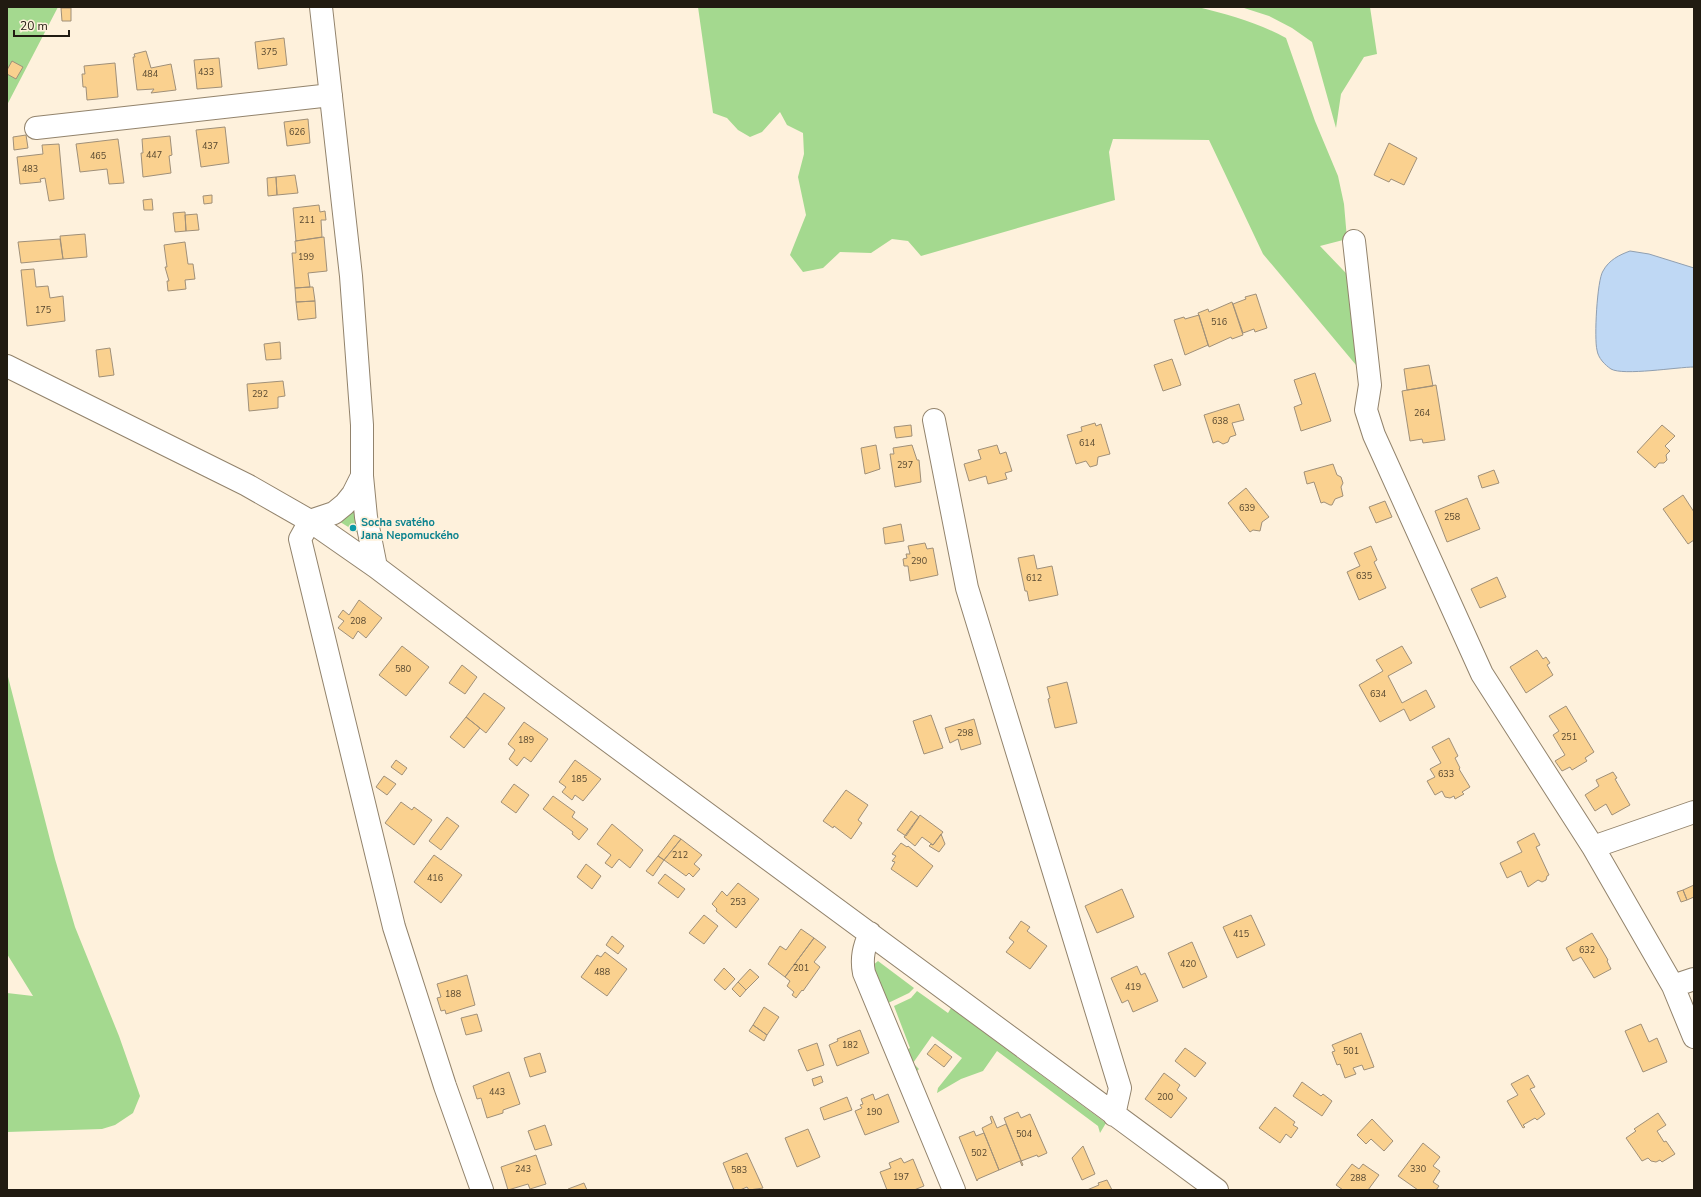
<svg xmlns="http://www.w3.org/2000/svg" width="1701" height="1197" font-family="'Nunito Sans',sans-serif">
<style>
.green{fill:#a4d98f}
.water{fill:#bfd8f4;stroke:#909fb0}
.building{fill:#fad18f;stroke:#a09079}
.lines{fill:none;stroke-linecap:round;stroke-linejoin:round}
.minor-casing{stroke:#92836c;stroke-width:24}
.minor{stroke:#fff;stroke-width:22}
.culture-dot{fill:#0f9aa8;stroke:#fef1dc;stroke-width:1.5}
.labels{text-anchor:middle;stroke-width:3.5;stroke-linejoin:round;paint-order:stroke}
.number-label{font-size:9px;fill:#574830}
.culture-label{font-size:11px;font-weight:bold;fill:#0d838f;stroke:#fef1dc;text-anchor:start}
</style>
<rect width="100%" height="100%" fill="#fef1dc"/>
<path class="green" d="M 7,7 L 58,7 L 7,105 Z
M 698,7 L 1198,7 C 1229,15 1257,22 1286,38 L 1315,121 L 1338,176 L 1344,204 L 1347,239 L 1320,246 L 1365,293 L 1373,371 L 1356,365 L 1263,254 L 1209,140 L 1113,139 L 1109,152 L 1115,200 L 921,256 L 908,241 L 892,239 L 871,253 L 840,252 L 823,268 L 803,272 L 790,255 L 806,215 L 798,177 L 804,154 L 803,133 L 787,125 L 780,112 L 762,132 L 750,137 L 738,130 L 727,118 L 713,113 Z
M 1241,7 L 1370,7 L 1377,54 L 1364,57 L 1341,94 L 1336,128 L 1312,42 L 1292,28 L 1269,16 Z
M 353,505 L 366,538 L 337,520 Z
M 7,673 L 55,859 L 75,927 L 119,1036 L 140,1096 L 133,1113 L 115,1125 L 102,1129 L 7,1132 L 7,993 L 33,996 L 7,954 Z
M 878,961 L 914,988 L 909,993 L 884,1005 L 872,966 Z
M 917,991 L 948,1013 L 951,1008 L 1106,1123 L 1100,1133 L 1098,1126 L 997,1051 L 983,1071 L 961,1079 L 937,1093 L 938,1088 L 962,1058 L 932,1036 L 913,1063 L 919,1069 L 913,1075 L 903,1052 L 910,1048 L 894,1006 L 911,998 Z"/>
<path class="water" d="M 1630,251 L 1649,254 L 1694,268 L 1694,367 C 1678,367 1623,376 1611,369 C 1605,365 1598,358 1597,350 C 1594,339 1597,280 1603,271 C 1609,260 1619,255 1630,251 Z"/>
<path class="building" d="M 61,8 L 71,8 L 71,21 L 62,21 Z
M 284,38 L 287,65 L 258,69 L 255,42 Z
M 146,51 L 151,68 L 171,64 L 176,90 L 151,93 L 154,89 L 137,90 L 133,57 L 135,57 L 134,54 Z
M 219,58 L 222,87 L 197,89 L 194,60 Z
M 12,61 L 23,67 L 16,79 L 7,74 L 7,70 Z
M 115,63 L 118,97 L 87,100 L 86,87 L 83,87 L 82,74 L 85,74 L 84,66 Z
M 308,119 L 310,143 L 287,146 L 284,122 Z
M 225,127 L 229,163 L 201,167 L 196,130 Z
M 26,135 L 28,148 L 14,150 L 13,137 Z
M 170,136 L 172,155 L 169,156 L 171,173 L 143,177 L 141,153 L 143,153 L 142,139 Z
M 118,139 L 124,183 L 109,184 L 107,169 L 80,172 L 76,144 Z
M 1389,143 L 1417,158 L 1404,185 L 1391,179 L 1389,182 L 1374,175 Z
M 59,144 L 64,199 L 49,201 L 45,178 L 40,179 L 41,182 L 20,184 L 17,157 L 43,154 L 42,145 Z
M 295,175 L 298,193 L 277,195 L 276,177 Z
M 276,177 L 277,195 L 268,196 L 267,178 Z
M 212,195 L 212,203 L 204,204 L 203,196 Z
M 152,199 L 153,210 L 144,210 L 143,200 Z
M 319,205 L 320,212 L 325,211 L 326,220 L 321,220 L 322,237 L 296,241 L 293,208 Z
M 185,212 L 186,231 L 175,232 L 173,213 Z
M 197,214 L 199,230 L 186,231 L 185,215 Z
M 85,234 L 87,257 L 63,259 L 60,236 Z
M 324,237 L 327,271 L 308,273 L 310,287 L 295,288 L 292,253 L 296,253 L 295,241 Z
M 60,239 L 63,259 L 21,263 L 18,242 Z
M 185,242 L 188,264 L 193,264 L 195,279 L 185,280 L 186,289 L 168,291 L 167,281 L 169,281 L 165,267 L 167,267 L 164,245 Z
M 34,269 L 36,287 L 48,286 L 50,298 L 63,296 L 65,321 L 27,326 L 21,270 Z
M 310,287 L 313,287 L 315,301 L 296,302 L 295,288 Z
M 1256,294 L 1267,328 L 1255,332 L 1254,329 L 1243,333 L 1233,304 L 1246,299 L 1245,297 Z
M 315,301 L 316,318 L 298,320 L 296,302 Z
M 1232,302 L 1243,335 L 1232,339 L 1231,337 L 1209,347 L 1198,313 L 1208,309 L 1209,312 Z
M 1199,315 L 1208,345 L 1185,355 L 1174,320 L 1184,317 L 1185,319 Z
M 280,342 L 281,359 L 266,360 L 264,344 Z
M 110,348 L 114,375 L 99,377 L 96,350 Z
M 1172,359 L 1181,385 L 1163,391 L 1154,365 Z
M 1429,365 L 1433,386 L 1407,390 L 1404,369 Z
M 1315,373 L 1331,421 L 1301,431 L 1294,407 L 1302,404 L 1294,380 Z
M 283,381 L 285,396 L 278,397 L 278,408 L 249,411 L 247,384 Z
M 1436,385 L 1445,440 L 1423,443 L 1422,439 L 1410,441 L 1402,391 Z
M 1239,404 L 1244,420 L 1232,423 L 1236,435 L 1230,437 L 1228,442 L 1223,444 L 1218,441 L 1213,443 L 1204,415 Z
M 1095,423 L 1096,426 L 1101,424 L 1110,454 L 1098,457 L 1097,465 L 1090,467 L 1086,461 L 1076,464 L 1067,435 L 1082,431 L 1081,427 Z
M 911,425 L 912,436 L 896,438 L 894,427 Z
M 1662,425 L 1675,436 L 1665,446 L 1670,451 L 1666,455 L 1667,460 L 1664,463 L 1659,463 L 1655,468 L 1637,452 Z
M 876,445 L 880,469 L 865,474 L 861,448 Z
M 912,445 L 917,460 L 919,460 L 921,482 L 895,487 L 890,454 L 894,454 L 893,448 Z
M 997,445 L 1000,454 L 1006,452 L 1012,471 L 1005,473 L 1007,479 L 988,484 L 986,476 L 969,481 L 964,464 L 981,459 L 978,450 Z
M 1333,464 L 1337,475 L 1341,477 L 1343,483 L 1341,487 L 1343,496 L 1335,499 L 1332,505 L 1330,505 L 1324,502 L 1321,503 L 1314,482 L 1307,484 L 1304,472 Z
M 1494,470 L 1499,483 L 1482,488 L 1478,476 Z
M 1246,488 L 1269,517 L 1262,522 L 1260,531 L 1253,530 L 1250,532 L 1228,503 Z
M 1683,495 L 1694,512 L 1694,540 L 1688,544 L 1663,509 Z
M 1467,498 L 1480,529 L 1447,542 L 1435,511 Z
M 1385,501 L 1392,517 L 1376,523 L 1369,507 Z
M 901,524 L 904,541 L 885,544 L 883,528 Z
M 925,543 L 927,549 L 933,548 L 938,575 L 910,581 L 908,566 L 904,566 L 903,559 L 907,558 L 906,554 L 910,554 L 908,546 Z
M 1371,546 L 1377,560 L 1374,562 L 1386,588 L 1359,600 L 1347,572 L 1360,566 L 1354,553 Z
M 1034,555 L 1037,569 L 1052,566 L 1058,595 L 1029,601 L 1027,591 L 1025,591 L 1018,558 Z
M 1497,577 L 1506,597 L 1480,608 L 1471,589 Z
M 359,600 L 382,618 L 366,638 L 358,631 L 353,639 L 338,628 L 344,621 L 338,617 L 343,610 L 349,615 Z
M 402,646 L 429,667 L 406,696 L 379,675 Z
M 1402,646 L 1412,663 L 1388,676 L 1402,703 L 1426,690 L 1435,707 L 1410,721 L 1404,709 L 1380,722 L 1359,685 L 1383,671 L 1376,660 Z
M 1537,650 L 1543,659 L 1546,657 L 1550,663 L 1547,665 L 1553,675 L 1526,693 L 1510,667 Z
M 462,665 L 477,677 L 465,694 L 449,683 Z
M 1067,682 L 1077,723 L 1055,728 L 1048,699 L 1050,698 L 1047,687 Z
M 484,693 L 505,708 L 486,733 L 466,717 Z
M 1566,706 L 1594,752 L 1585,758 L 1587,761 L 1572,770 L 1570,767 L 1562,771 L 1555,761 L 1565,755 L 1553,735 L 1559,731 L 1549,716 Z
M 931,715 L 943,748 L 924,754 L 913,721 Z
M 466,717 L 480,728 L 464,748 L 450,737 Z
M 974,719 L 981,744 L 961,750 L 958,739 L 950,743 L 945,728 Z
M 524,722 L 548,739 L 531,762 L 524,757 L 517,766 L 509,759 L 515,750 L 508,744 Z
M 1449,738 L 1458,756 L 1455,758 L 1460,768 L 1459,769 L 1470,787 L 1462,792 L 1464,794 L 1455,799 L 1454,796 L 1450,798 L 1445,797 L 1442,791 L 1435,795 L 1427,781 L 1435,777 L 1430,769 L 1441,763 L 1432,747 Z
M 396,760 L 407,768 L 402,775 L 391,767 Z
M 575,760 L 601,779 L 583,801 L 575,795 L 572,800 L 562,792 L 566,787 L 559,782 Z
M 1613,772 L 1617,778 L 1615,779 L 1630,805 L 1612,815 L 1606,804 L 1595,811 L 1585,795 L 1599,786 L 1596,780 Z
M 384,776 L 396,784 L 387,795 L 376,787 Z
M 514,784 L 529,795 L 516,813 L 501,802 Z
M 846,790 L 868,805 L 858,820 L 862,823 L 851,839 L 834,826 L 833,828 L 823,821 Z
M 553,796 L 575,812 L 572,817 L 588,829 L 579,840 L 572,834 L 573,832 L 543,809 Z
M 401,802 L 412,810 L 414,807 L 432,820 L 414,845 L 385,823 Z
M 911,811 L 919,817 L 906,836 L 897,830 Z
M 920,815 L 943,832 L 933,845 L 922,837 L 915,846 L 904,837 Z
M 447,817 L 459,826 L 441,850 L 429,841 Z
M 612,824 L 643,850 L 630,868 L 619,859 L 612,868 L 605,863 L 611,855 L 597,844 Z
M 1534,833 L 1540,845 L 1536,847 L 1549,875 L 1547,876 L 1546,880 L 1542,882 L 1538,880 L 1528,887 L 1521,871 L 1507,878 L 1500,863 L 1522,852 L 1517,842 Z
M 941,834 L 945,844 L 939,852 L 929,846 L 931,844 L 933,845 Z
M 674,835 L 681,839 L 664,860 L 658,856 Z
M 681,839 L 702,855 L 694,864 L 700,869 L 693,877 L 689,873 L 686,876 L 664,860 Z
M 901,843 L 907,847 L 908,846 L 933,866 L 917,887 L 891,869 L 895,862 L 892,861 L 896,856 L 892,854 Z
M 434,855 L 462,875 L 441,903 L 414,882 Z
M 658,856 L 664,860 L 653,876 L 646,871 Z
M 586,864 L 601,876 L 592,889 L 577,877 Z
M 665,874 L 685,889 L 678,898 L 658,883 Z
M 738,883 L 759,899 L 736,928 L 716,911 L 717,909 L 712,904 L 722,891 L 727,896 Z
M 1694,885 L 1694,897 L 1687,900 L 1683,890 Z
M 1122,889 L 1134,917 L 1097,933 L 1085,906 Z
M 1683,890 L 1687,900 L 1681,902 L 1677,892 Z
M 704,915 L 718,926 L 704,944 L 689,933 Z
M 1251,915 L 1265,945 L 1237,958 L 1223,927 Z
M 1021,921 L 1030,927 L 1027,931 L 1047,946 L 1030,969 L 1006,952 L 1014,942 L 1009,938 Z
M 801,929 L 814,938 L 785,977 L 768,964 L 780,946 L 786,950 Z
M 1592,933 L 1608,960 L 1607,961 L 1611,969 L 1594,978 L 1581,957 L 1573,961 L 1566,948 Z
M 612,936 L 624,946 L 618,954 L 606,945 Z
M 814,938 L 826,947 L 814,962 L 820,967 L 803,991 L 802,990 L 796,998 L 792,995 L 794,992 L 787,986 L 790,981 L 785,977 Z
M 1192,942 L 1207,977 L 1183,988 L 1168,953 Z
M 605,952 L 627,969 L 607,996 L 581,977 L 597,955 L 601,957 Z
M 1137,966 L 1141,975 L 1145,973 L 1158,1001 L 1133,1012 L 1128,1000 L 1122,1003 L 1111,978 Z
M 724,968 L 735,979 L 725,990 L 714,980 Z
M 750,969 L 759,977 L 746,990 L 738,982 Z
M 467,975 L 475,1005 L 446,1014 L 445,1010 L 441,1011 L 437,998 L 441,997 L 437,984 Z
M 738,982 L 746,990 L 740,997 L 732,989 Z
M 764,1007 L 779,1017 L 767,1035 L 753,1025 Z
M 477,1014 L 482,1031 L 466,1035 L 461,1018 Z
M 1641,1024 L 1649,1042 L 1657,1038 L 1667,1062 L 1643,1072 L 1625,1031 Z
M 753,1025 L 767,1035 L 764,1041 L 749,1031 Z
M 860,1030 L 869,1053 L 837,1066 L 829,1045 L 838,1041 L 837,1039 Z
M 1361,1033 L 1374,1067 L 1364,1070 L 1362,1065 L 1353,1068 L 1356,1074 L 1345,1078 L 1340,1064 L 1337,1065 L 1332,1052 L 1335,1051 L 1332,1045 Z
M 817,1043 L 824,1065 L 807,1071 L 798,1050 Z
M 935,1044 L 952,1057 L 944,1067 L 927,1054 Z
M 1185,1048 L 1206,1063 L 1195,1077 L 1175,1061 Z
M 540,1053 L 546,1072 L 530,1077 L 524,1058 Z
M 509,1072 L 520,1104 L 503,1110 L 503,1113 L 487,1118 L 481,1098 L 477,1099 L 473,1086 Z
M 1164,1073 L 1180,1085 L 1177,1090 L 1187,1098 L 1171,1118 L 1145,1099 Z
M 1528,1075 L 1535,1087 L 1530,1089 L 1545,1114 L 1537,1120 L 1535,1118 L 1523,1125 L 1525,1127 L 1523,1128 L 1507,1101 L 1518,1095 L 1511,1084 Z
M 821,1076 L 823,1082 L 814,1086 L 812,1079 Z
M 1302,1082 L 1321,1096 L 1323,1094 L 1332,1101 L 1322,1116 L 1293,1096 Z
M 873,1094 L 875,1100 L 888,1094 L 899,1122 L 865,1135 L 855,1111 L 862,1108 L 860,1105 L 863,1104 L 861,1099 Z
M 847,1097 L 852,1110 L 824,1120 L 820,1108 Z
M 1275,1107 L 1295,1122 L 1293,1125 L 1298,1128 L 1291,1138 L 1286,1134 L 1280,1143 L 1259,1128 Z
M 1018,1112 L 1021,1118 L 1030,1114 L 1047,1153 L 1038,1157 L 1037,1155 L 1021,1161 L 1004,1118 Z
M 1658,1113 L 1666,1125 L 1657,1131 L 1664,1142 L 1666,1141 L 1675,1154 L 1662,1162 L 1660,1160 L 1656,1162 L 1651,1161 L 1648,1158 L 1642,1161 L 1626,1138 L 1636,1131 L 1634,1129 Z
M 992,1116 L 997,1128 L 1006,1124 L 1023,1165 L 1022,1166 L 1020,1161 L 999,1170 L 982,1128 L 992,1123 L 990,1117 Z
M 1372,1119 L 1393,1141 L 1384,1151 L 1371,1139 L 1366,1144 L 1357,1135 Z
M 545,1125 L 552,1145 L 535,1150 L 528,1131 Z
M 808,1129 L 820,1157 L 797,1167 L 785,1138 Z
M 974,1131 L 976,1136 L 984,1133 L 999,1170 L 978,1179 L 977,1181 L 959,1137 Z
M 1423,1143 L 1440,1157 L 1433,1166 L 1440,1171 L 1433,1182 L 1439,1186 L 1436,1190 L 1418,1190 L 1398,1176 Z
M 1083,1146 L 1095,1174 L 1082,1180 L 1072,1158 Z
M 747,1153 L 763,1188 L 749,1190 L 747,1187 L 740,1190 L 734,1190 L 723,1163 Z
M 536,1155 L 546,1184 L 530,1189 L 528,1184 L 508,1190 L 501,1167 Z
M 901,1158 L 904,1163 L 913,1159 L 924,1186 L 914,1190 L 887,1190 L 880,1172 L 891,1168 L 889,1163 Z
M 1352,1164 L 1359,1169 L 1363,1164 L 1379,1175 L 1368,1190 L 1343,1190 L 1336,1185 Z
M 1107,1180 L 1112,1190 L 1087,1190 L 1099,1185 L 1098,1183 Z
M 584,1183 L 587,1190 L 569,1190 L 568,1189 Z"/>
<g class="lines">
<defs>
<path id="minor" d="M 321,7 L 351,276 L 362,425 L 362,476 L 353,494 L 345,504 L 334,513 L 310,521 L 300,539 L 394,927 L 445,1086 L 482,1190
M 36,128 L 331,95
M 1354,241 L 1370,385 L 1366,410 L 1374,435 L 1482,674 L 1593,847 L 1673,986 L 1694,1037
M 7,366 L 247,485 L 310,521 L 376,567 L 542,692 L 1217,1190
M 934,420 L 967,588 L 1120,1088 L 1114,1115
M 362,476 L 366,517 L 376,567
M 1593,847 L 1694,812
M 870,933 C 864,947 861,958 864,973 L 954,1190
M 1673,986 L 1694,979"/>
</defs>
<use href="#minor" class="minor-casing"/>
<use href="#minor" class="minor"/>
</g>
<circle class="culture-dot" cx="353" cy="528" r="4"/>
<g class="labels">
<g class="number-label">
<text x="269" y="55">375</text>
<text x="206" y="75">433</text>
<text x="150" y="77">484</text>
<text x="297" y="135">626</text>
<text x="210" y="149">437</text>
<text x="154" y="158">447</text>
<text x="98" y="159">465</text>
<text x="30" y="172">483</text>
<text x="307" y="223">211</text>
<text x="306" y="260">199</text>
<text x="43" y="313">175</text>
<text x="1219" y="325">516</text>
<text x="260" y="397">292</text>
<text x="1422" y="416">264</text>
<text x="1220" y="424">638</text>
<text x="1087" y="446">614</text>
<text x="905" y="468">297</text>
<text x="1247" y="511">639</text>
<text x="1452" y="520">258</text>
<text x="919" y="564">290</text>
<text x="1364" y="579">635</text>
<text x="1034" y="581">612</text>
<text x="358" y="624">208</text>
<text x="403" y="672">580</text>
<text x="1378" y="697">634</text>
<text x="965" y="736">298</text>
<text x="1569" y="740">251</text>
<text x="526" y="743">189</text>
<text x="1446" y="777">633</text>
<text x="579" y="782">185</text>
<text x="680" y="858">212</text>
<text x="435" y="881">416</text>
<text x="738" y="905">253</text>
<text x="1241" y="937">415</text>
<text x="1587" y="953">632</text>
<text x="1188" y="967">420</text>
<text x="801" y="971">201</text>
<text x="602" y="975">488</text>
<text x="1133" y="990">419</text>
<text x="453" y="997">188</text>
<text x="850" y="1048">182</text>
<text x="1351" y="1054">501</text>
<text x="497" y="1095">443</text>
<text x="1165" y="1100">200</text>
<text x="874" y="1115">190</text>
<text x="1024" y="1137">504</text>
<text x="979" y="1156">502</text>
<text x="523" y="1172">243</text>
<text x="1418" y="1172">330</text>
<text x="739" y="1173">583</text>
<text x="901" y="1180">197</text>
<text x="1358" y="1181">288</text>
</g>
<g class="culture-label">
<text x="361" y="526">Socha svatého<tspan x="361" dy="13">Jana Nepomuckého</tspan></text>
</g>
</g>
<rect width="1701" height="1197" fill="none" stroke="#211b11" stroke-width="16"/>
<path d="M14 30v6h55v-6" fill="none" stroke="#211b11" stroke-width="2"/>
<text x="20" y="30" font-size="12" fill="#211b11" stroke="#fef1dc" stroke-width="3" paint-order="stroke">20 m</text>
</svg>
